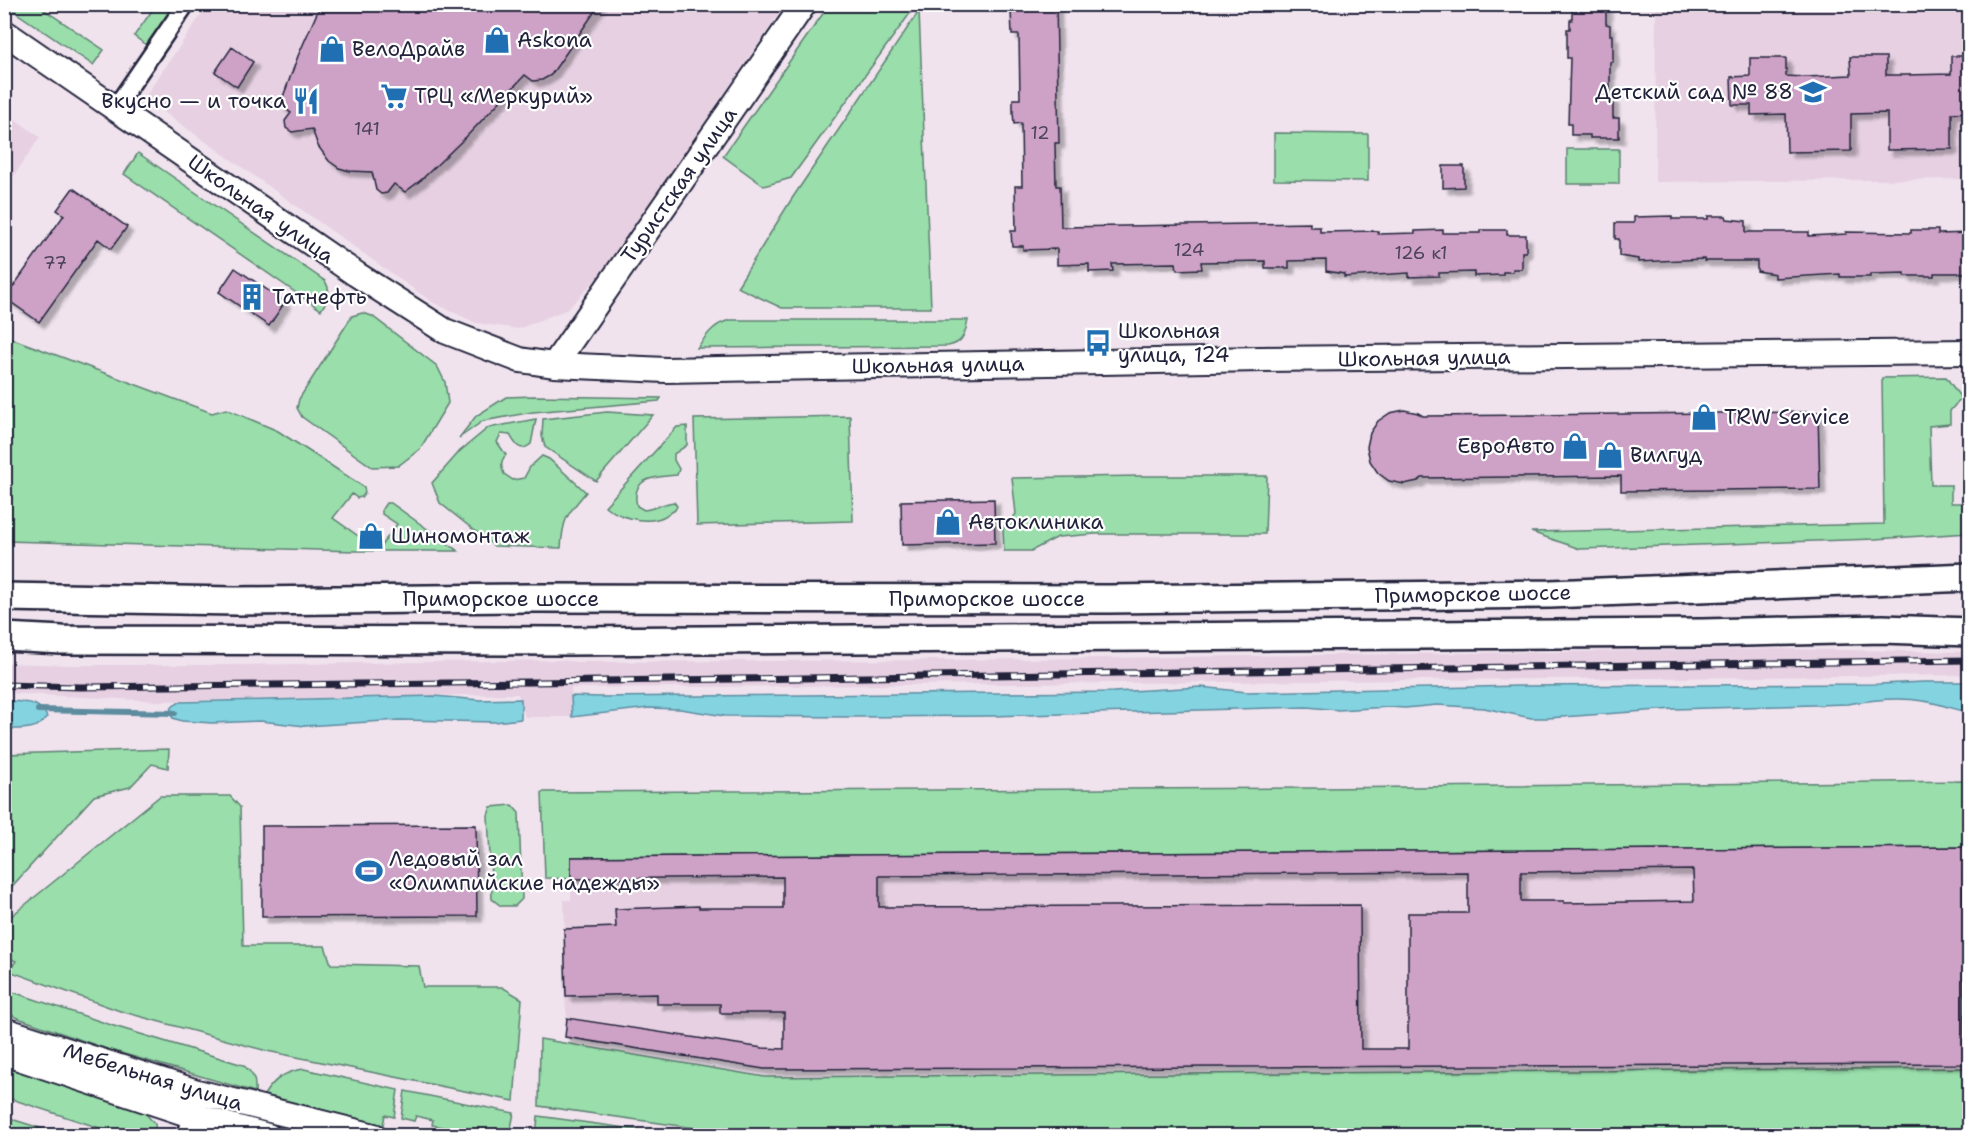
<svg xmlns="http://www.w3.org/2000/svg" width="1974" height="1140" font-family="'Shantell Sans',sans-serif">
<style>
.built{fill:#e6d0e2}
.green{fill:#99deab;stroke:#5e8073;stroke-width:1.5}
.water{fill:#84d3e1;stroke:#5d8c9f;stroke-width:1.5}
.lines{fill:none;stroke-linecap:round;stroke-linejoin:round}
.stream{stroke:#5d8c9f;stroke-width:6}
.building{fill:#cda2c6;stroke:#22223b;stroke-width:1.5;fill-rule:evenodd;filter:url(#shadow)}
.street-casing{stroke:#22223b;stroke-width:21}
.secondary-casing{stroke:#22223b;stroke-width:28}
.primary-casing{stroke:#22223b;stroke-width:32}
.street{stroke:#fff;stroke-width:16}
.secondary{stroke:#fff;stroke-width:24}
.primary{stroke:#fff;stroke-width:27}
.rail-casing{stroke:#22223b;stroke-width:7}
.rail{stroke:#fff;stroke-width:4.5;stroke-dasharray:14;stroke-linecap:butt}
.labels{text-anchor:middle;stroke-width:4.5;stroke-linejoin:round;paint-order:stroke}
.number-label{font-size:18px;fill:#4d425e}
.poi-label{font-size:21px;fill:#22223b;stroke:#fff;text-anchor:start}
.street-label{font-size:21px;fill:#22223b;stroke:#fff}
</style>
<defs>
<filter id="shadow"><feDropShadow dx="5.5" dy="5.5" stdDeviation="1.5" flood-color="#0004"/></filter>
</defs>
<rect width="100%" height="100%" fill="#f0e3ee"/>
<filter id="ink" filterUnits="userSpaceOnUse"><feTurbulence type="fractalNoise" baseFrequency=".0167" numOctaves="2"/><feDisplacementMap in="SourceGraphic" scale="12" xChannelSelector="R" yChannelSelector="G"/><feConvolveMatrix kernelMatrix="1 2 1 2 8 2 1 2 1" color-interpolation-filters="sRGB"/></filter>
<g filter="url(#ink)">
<path class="built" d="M 208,5 L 785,5 L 599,276 L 568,309 L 518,329 L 476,323 L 432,302 L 144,98 Z
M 1656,5 L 1969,5 L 1969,179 L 1655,182 Z
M 5,112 L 40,137 L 5,189 Z
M 1778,649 L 1969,652 L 1970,675 L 571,688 L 572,717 L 525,717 L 518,694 L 159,701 L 5,693 L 4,663 L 71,665 L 238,665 L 562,660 L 577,662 L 945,660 Z
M 1969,847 L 1969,1064 L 765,1070 L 565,1037 L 567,1018 L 563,983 L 566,982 L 564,900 L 571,900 L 571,857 Z"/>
<path class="green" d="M 5,5 L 37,5 L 104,50 L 93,65 Z
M 156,5 L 174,5 L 146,45 L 134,36 Z
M 829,5 L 916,5 L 791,178 L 764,186 L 723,156 Z
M 919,11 L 931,308 L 782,308 L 737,287 L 791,200 Z
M 1274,133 L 1368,134 L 1368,181 L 1274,180 Z
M 1567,149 L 1619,149 L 1619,184 L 1567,184 Z
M 138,153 L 325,281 C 332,292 328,299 321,310 L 124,174 Z
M 362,313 L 372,316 L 437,366 L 445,382 L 448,403 L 420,449 L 398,466 L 372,467 L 302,417 L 297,408 L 299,399 L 352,316 Z
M 730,320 L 968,320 C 965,333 964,343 948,346 L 697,348 C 707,335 713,324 730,320 Z
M 5,336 L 212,413 L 226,409 L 278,431 L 364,487 L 365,493 L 362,497 L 357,498 L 352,494 L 333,518 L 378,550 L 397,524 L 382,514 L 382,509 L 386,503 L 391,503 L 458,551 L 356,551 L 5,541 Z
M 1946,377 L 1961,398 L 1950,411 L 1950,424 L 1929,426 L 1931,485 L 1951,485 L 1951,503 L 1969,503 L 1969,533 L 1875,539 L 1580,549 L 1531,532 L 1884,524 L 1882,378 Z
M 534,396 L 661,398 L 659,401 L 533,412 L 483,421 L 459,438 L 476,416 L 506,397 Z
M 607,412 L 653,415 L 596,481 L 545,447 L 542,436 L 543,419 Z
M 850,416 L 853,521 L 697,525 L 694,419 Z
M 536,419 L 531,444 C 520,453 516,445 510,435 L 501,434 L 497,442 L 506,455 C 500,461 501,467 504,474 L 513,480 L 524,478 L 530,467 L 542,456 L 549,459 L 586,492 C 567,515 563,517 561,548 L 494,546 L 440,503 L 432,483 L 460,451 L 488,428 Z
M 687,426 L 687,445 L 674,454 L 674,460 L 679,469 L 677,475 C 656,477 630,476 637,506 L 644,510 C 655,509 663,503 674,502 L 677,506 L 675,510 C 670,513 664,518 657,519 C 641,523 618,517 605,506 L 677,427 Z
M 1142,476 L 1267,476 L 1265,534 L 1095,534 L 1058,537 L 1031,551 L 1004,551 L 1003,529 L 1016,514 L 1012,478 Z
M 169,749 L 168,768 L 152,764 L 130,787 L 94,796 L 5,894 L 5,754 Z
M 1969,781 L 1970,847 L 571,857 L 571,879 L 545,878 L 542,792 L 1319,788 Z
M 160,796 L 230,796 L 240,807 L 243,946 L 325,946 L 331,964 L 419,966 L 423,987 L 502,987 L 522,999 L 514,1101 L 267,1051 L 120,1011 L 9,971 L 16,961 L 5,956 L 5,921 Z
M 512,805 L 519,813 L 522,899 L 515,906 L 501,906 L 492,899 L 488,815 L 491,807 Z
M 4,989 L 114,1026 L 243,1065 C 253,1073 256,1079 255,1092 L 107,1049 L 15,1017 C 4,1009 4,1003 4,989 Z
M 540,1039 L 765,1077 L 1969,1068 L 1969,1135 L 780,1135 L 702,1129 L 539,1106 Z
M 5,1066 L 145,1113 L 155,1124 L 156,1135 L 121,1135 L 5,1097 Z
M 304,1069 L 398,1090 L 394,1117 L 385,1115 L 383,1125 L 264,1095 C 274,1079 286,1071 304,1069 Z
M 405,1091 L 514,1113 L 511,1128 L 507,1135 L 486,1135 L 432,1125 L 433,1120 L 416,1116 L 414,1121 L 401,1118 Z
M 538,1116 L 677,1135 L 536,1135 Z
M 4,1117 L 5,1117 L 62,1135 L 5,1135 Z"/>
<path class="water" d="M 1924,682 L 1969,682 L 1969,712 C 1954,710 1939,703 1923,701 C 1900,697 1871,700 1848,704 L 1674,709 L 1548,718 L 1531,718 L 1484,708 L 1437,705 L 1405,708 L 1389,707 L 1338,710 L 1307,707 L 992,716 L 850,717 L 725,716 L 680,709 L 649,708 L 572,717 L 571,696 L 600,697 L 1113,692 L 1201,687 L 1247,692 L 1520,686 L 1879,684 Z
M 434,696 L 480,700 L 521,699 L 521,719 L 495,722 L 400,720 L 305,726 L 260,721 L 212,723 L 182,721 L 173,718 L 169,713 L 173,706 L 180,702 Z
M 4,701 C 21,702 40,700 47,717 C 39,731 19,729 5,729 Z"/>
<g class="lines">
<path class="stream" d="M 38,710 L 175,713"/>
</g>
<path class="building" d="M 321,4 L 600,4 L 551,75 L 542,80 L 533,81 L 525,75 L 466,137 L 421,180 L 405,192 L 394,184 L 387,193 L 381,194 L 376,190 L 372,172 L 350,171 L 339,168 L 329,161 L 318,146 L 312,129 L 292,132 L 286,128 L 285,121 L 291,113 L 280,105 L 298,56 Z
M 1018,4 L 1056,4 L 1059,143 L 1055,143 L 1056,186 L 1060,186 L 1061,227 L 1310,223 L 1310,227 L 1320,227 L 1320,232 L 1378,231 L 1378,234 L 1415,233 L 1415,231 L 1443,230 L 1443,233 L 1480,233 L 1480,230 L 1507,230 L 1507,235 L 1526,235 L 1526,252 L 1522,252 L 1522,269 L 1513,269 L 1513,272 L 1503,272 L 1503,275 L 1474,276 L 1474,272 L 1439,273 L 1439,276 L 1409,277 L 1409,273 L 1344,277 L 1344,274 L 1326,271 L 1326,260 L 1289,261 L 1289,268 L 1265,268 L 1265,261 L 1201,262 L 1202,269 L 1177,270 L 1176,263 L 1112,264 L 1113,271 L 1089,272 L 1089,264 L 1057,265 L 1057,249 L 1023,250 L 1023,246 L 1012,246 L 1011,231 L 1016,231 L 1015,186 L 1022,186 L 1021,123 L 1014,124 L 1013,112 L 1013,99 L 1020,99 L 1019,35 L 1012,35 L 1011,11 L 1018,11 Z
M 1572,4 L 1606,4 L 1606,24 L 1610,25 L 1610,35 L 1613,35 L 1613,62 L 1610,62 L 1610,99 L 1613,99 L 1613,118 L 1619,118 L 1619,138 L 1590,138 L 1590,135 L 1571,135 L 1571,124 L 1568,124 L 1570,58 L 1567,58 L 1567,29 L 1570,29 L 1570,20 L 1572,20 Z
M 232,47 L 253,62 L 237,87 L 215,72 Z
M 1951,56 L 1970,56 L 1970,112 L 1952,113 L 1952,149 L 1887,150 L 1887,113 L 1851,114 L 1851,151 L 1787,152 L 1786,114 L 1751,115 L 1751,105 L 1732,105 L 1731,77 L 1750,76 L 1750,58 L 1786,58 L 1786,76 L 1806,77 L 1851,75 L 1850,57 L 1886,57 L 1886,75 L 1906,75 L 1951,74 Z
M 1443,166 L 1464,166 L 1464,187 L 1443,188 Z
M 73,188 L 127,227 L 111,249 L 98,239 L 39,322 L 5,298 L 64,215 L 57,210 Z
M 1672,216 L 1672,219 L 1708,219 L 1708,216 L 1726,216 L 1727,219 L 1746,221 L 1746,232 L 1809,232 L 1809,236 L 1846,234 L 1846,232 L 1911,233 L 1911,230 L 1938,230 L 1938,234 L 1970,233 L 1970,273 L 1934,273 L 1934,276 L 1905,276 L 1905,273 L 1870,274 L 1870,277 L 1840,277 L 1840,274 L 1775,278 L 1775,274 L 1757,271 L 1757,261 L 1704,261 L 1704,259 L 1638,262 L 1638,259 L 1619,256 L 1619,239 L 1615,239 L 1615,223 L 1634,223 L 1634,217 Z
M 235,268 L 285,302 L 269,326 L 219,292 Z
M 1404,410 L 1418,413 L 1423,416 L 1818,412 L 1820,489 L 1621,491 L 1621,476 L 1422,478 L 1418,481 L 1404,484 L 1389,481 L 1378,473 L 1370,461 L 1367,447 L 1370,433 L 1378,421 L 1390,413 Z
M 994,499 L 995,543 L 902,545 L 901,501 Z
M 476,825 L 477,916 L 262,917 L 262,826 Z
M 1970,847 L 1970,868 L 1963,868 L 1964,1044 L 1970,1044 L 1970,1064 L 764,1069 L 565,1037 L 567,1018 L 763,1048 L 784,1049 L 784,1013 L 720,1013 L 720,1004 L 657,1004 L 657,994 L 566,996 L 564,929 L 616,927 L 615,909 L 699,906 L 699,908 L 783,908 L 783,877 L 571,879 L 571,857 ZM 1693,870 L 1694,901 L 1564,903 L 1564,901 L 1521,901 L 1521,872 ZM 1468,872 L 1468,913 L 1408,913 L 1408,1049 L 1361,1049 L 1360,905 L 879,907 L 879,876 Z"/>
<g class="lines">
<defs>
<path id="street" d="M 115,108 L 186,4
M 185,1136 L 194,1105"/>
<path id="secondary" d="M 4,32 L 356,274 L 445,331 L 520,360 L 554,365 L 666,370 L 1261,359 L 1970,352
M 554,365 L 804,4
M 4,1030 L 197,1092 L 374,1136
M 4,1053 L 191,1115 L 268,1136"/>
<path id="primary" d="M 4,597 L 235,601 L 529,598 L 1109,599 L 1550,594 L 1970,577
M 4,637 L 62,640 L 569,641 L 1702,633 L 1883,629 L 1970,632"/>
</defs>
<use href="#street" class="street-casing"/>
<use href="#secondary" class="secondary-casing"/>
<use href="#primary" class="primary-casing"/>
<use href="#street" class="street"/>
<use href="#secondary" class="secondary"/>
<use href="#primary" class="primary"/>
<defs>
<path id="rail" d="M 4,685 L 80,687 L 535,682 L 1970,660"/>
</defs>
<use href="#rail" class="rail-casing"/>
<use href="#rail" class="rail"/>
</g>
</g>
<defs>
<symbol id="shop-bare" viewBox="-9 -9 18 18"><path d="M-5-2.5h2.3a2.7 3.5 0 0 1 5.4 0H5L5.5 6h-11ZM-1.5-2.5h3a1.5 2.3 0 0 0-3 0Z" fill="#1f6fb2" stroke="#fff" stroke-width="2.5" paint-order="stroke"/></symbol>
<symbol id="school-bare" viewBox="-9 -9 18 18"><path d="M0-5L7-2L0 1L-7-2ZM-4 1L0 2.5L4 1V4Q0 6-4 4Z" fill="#1f6fb2" stroke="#fff" stroke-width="2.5" paint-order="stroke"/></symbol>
<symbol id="supermarket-bare" viewBox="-9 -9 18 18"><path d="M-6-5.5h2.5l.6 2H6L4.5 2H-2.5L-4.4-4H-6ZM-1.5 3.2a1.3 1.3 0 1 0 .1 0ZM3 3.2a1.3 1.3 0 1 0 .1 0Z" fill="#1f6fb2" stroke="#fff" stroke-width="2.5" paint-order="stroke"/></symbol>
<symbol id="restaurant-bare" viewBox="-9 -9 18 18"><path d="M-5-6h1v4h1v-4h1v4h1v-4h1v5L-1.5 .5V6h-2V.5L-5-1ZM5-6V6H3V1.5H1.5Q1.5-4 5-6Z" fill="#1f6fb2" stroke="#fff" stroke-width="2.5" paint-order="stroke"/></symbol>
<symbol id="building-bare" viewBox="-9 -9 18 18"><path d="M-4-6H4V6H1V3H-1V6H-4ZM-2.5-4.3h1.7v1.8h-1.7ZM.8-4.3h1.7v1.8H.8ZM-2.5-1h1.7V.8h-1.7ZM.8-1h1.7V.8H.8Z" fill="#1f6fb2" stroke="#fff" stroke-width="2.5" paint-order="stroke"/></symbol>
<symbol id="bus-bare" viewBox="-9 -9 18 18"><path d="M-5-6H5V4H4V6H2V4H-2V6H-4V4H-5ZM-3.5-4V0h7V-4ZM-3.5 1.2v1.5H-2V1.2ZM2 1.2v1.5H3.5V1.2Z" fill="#1f6fb2" stroke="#fff" stroke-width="2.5" paint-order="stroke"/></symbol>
<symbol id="stadium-bare" viewBox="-9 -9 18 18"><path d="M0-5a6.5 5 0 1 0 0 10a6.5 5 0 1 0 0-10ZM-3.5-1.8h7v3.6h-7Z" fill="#1f6fb2" stroke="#fff" stroke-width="2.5" paint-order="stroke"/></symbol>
</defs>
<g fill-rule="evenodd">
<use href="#shop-bare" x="478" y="21" width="38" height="38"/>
<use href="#shop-bare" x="313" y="30" width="38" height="38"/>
<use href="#school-bare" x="1794" y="73" width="38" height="38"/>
<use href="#supermarket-bare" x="375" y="77" width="38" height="38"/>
<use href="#restaurant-bare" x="287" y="82" width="38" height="38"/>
<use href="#building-bare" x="233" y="278" width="38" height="38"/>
<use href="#bus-bare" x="1079" y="324" width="38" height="38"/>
<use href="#shop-bare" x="1685" y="398" width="38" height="38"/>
<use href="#shop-bare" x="1556" y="427" width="38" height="38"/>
<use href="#shop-bare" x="1591" y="436" width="38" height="38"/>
<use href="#shop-bare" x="929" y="503" width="38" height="38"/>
<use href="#shop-bare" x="352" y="517" width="38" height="38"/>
<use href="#stadium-bare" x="350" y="852" width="38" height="38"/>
</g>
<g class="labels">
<g class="number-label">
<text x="367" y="135">141</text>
<text x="1040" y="139">12</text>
<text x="1189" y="256">124</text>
<text x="1421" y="259">126 к1</text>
<text x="55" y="269">77</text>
</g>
<g class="poi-label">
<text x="517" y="47">Askona</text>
<text x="352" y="56">ВелоДрайв</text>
<text x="1793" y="99" text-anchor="end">Детский сад № 88</text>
<text x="414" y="103">ТРЦ «Меркурий»</text>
<text x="286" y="108" text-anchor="end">Вкусно — и точка</text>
<text x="272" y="304">Татнефть</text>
<text x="1118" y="338">Школьная<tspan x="1118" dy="24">улица, 124</tspan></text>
<text x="1724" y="424">TRW Service</text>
<text x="1555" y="453" text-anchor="end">ЕвроАвто</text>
<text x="1630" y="462">Вилгуд</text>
<text x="968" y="529">Автоклиника</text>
<text x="391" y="543">Шиномонтаж</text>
<text x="389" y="866">Ледовый зал<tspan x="389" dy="24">«Олимпийские надежды»</tspan></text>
</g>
<g class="street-label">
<text transform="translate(679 185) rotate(-55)" y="7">Туристская улица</text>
<text transform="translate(261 209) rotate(35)" y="7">Школьная улица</text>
<text transform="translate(1424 358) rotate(-1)" y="7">Школьная улица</text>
<text transform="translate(938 365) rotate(-1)" y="7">Школьная улица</text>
<text transform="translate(1473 594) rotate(-1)" y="7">Приморское шоссе</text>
<text x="501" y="606">Приморское шоссе</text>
<text x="987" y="606">Приморское шоссе</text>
<text transform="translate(153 1077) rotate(17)" y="7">Мебельная улица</text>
</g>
</g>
<rect width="1974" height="1140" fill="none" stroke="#fff" stroke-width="24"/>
<rect x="12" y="12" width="1950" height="1116" fill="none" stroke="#22223b" stroke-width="2" filter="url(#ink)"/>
</svg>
